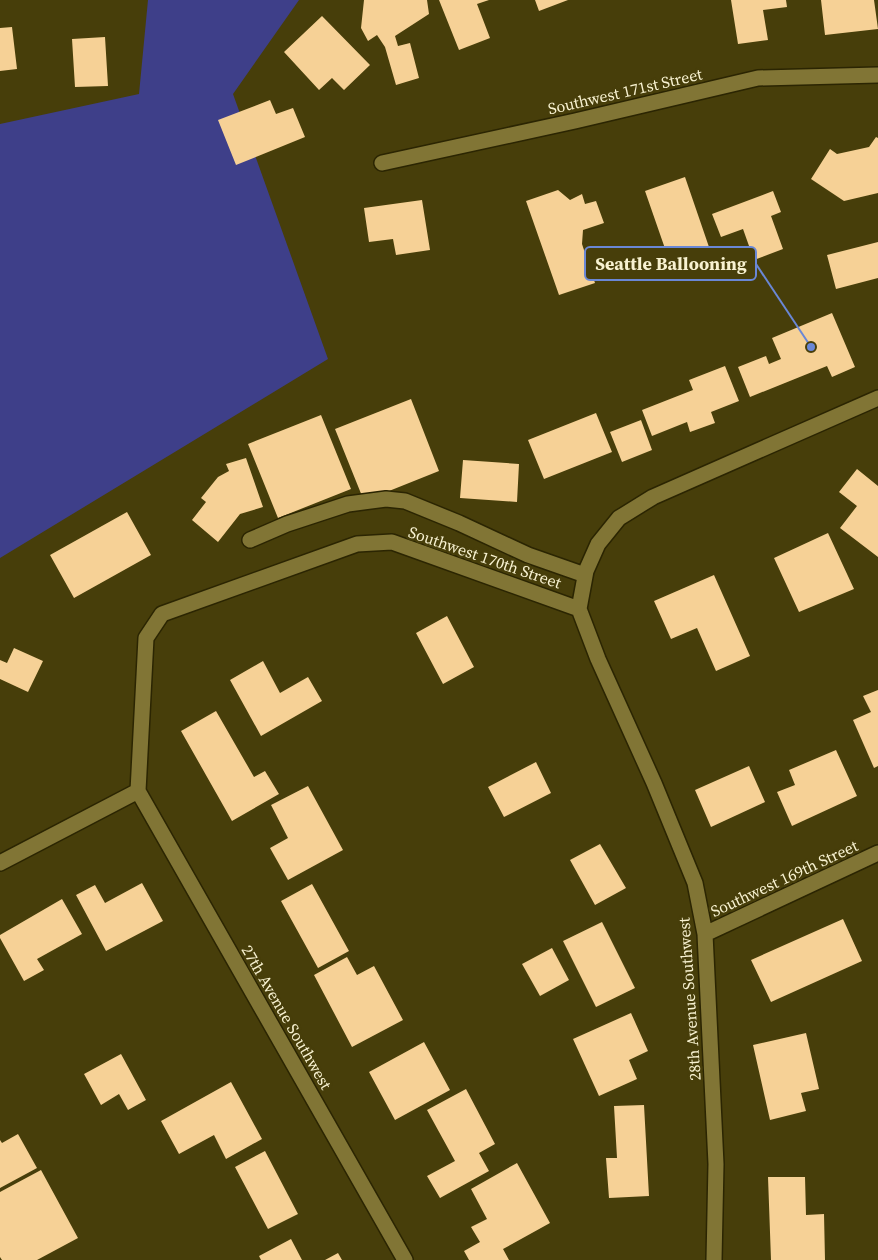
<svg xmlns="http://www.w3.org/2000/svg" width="878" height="1260" font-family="'Source Serif 4',serif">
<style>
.green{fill:#3e3f89}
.building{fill:#f6d196}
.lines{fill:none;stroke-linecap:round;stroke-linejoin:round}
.minor-casing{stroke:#2b2502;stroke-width:18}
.minor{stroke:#817535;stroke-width:15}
.labels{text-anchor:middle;stroke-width:5;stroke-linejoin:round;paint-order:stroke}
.street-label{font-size:16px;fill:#f8f2d1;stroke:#473e0a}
.leader{fill:none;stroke:#6a87d6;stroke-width:2}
.callout-dot{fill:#6a87d6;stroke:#473e0a;stroke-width:2}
.callout{fill:#473e0a;stroke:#6a87d6;stroke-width:2}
.callout-label{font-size:18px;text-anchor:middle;font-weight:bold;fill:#f8f2d1}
</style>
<rect width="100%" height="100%" fill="#473e0a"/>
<path class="green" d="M 148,0 L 299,0 L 233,94 L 328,359 L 0,558 L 0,124 L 139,94 Z"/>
<path class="building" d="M 364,0 L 427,0 L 429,14 L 395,36 L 398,46 L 410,43 L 419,78 L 396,85 L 385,47 L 377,35 L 368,41 L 361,28 Z
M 439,0 L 489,0 L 477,4 L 490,38 L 459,50 Z
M 535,0 L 568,0 L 539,11 Z
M 731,0 L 786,0 L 787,7 L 763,10 L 768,40 L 738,44 Z
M 821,0 L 874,0 L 878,29 L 825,35 Z
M 322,16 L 370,65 L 344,90 L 332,78 L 319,90 L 284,52 Z
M 12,27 L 17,69 L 0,71 L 0,28 Z
M 105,37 L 108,86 L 75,87 L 72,39 Z
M 270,100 L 276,114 L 293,108 L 305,137 L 236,165 L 218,120 Z
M 876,137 L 878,138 L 878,193 L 844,201 L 811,179 L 830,149 L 837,154 L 869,147 Z
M 685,177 L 709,247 L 669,260 L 645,191 Z
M 558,190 L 570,200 L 582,194 L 585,204 L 596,201 L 604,223 L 583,230 L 582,244 L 595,283 L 559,295 L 526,201 Z
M 773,191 L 781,212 L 771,216 L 783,249 L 754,260 L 743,229 L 721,237 L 712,214 Z
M 422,200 L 430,250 L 396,255 L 393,239 L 369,242 L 364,208 Z
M 878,242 L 878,278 L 836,289 L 827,255 Z
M 832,313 L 855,367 L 832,377 L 827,366 L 750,397 L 738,367 L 766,356 L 769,364 L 781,359 L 772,338 Z
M 725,366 L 739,401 L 711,412 L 715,423 L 690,432 L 687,422 L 652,436 L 642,410 L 693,390 L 689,380 Z
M 411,399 L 439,471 L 364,501 L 335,429 Z
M 596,413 L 612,452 L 544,479 L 528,440 Z
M 321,415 L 351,489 L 278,518 L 248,444 Z
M 641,420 L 652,450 L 622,462 L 610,432 Z
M 246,458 L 263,507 L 240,514 L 218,542 L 192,520 L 206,502 L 201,498 L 218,477 L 229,471 L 226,464 Z
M 463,460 L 519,464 L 517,502 L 460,498 Z
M 857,469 L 878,486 L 878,557 L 840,528 L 857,506 L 839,492 Z
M 127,512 L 151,555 L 74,598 L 50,555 Z
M 828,533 L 854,589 L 799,612 L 774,558 Z
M 714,575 L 750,656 L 716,671 L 697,628 L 671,639 L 654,601 Z
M 447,616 L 474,667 L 443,684 L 416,633 Z
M 14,648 L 43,661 L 28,692 L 0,679 L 0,660 L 7,663 Z
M 263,661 L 280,693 L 308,677 L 322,701 L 261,736 L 230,680 Z
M 878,690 L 878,766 L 874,768 L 853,720 L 871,712 L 863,696 Z
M 216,711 L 254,777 L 265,771 L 279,794 L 232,821 L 181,731 Z
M 836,750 L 857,796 L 792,826 L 777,792 L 795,785 L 789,770 Z
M 536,762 L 551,793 L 504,817 L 488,787 Z
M 749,766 L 765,802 L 711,827 L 695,790 Z
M 308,786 L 343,850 L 288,880 L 270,848 L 288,838 L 271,805 Z
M 600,844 L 626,888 L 595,905 L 570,860 Z
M 142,883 L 163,921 L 106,951 L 76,895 L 95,885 L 105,903 Z
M 312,884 L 349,951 L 318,968 L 281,901 Z
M 62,899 L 82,934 L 37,959 L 44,970 L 24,981 L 0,938 L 0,935 Z
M 843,919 L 862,961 L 771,1002 L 751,960 Z
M 602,922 L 635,988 L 596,1007 L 563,941 Z
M 552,948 L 569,980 L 540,996 L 522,964 Z
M 347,957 L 357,975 L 374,966 L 403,1020 L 352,1047 L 314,975 Z
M 631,1013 L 648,1051 L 629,1060 L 637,1079 L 599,1096 L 573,1039 Z
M 806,1033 L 819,1089 L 801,1093 L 806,1111 L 770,1120 L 753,1045 Z
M 424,1042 L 450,1090 L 395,1120 L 369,1072 Z
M 121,1054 L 146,1100 L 128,1110 L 119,1094 L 101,1105 L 84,1074 Z
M 231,1082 L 262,1139 L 226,1159 L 214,1135 L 179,1154 L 161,1121 Z
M 466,1089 L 495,1144 L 479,1153 L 489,1171 L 440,1198 L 427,1176 L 455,1161 L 427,1110 Z
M 644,1105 L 649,1196 L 609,1198 L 606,1158 L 617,1158 L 614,1106 Z
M 18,1134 L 37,1168 L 0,1188 L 0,1140 L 2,1143 Z
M 265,1151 L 298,1214 L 268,1229 L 235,1167 Z
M 517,1163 L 550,1223 L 503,1249 L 509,1260 L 469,1260 L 464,1251 L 480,1242 L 471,1227 L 487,1219 L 471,1189 Z
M 41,1170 L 78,1238 L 37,1260 L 2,1260 L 0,1257 L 0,1192 Z
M 768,1177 L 805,1177 L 806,1215 L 824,1214 L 825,1260 L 771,1260 Z
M 291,1239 L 302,1260 L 261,1260 L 259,1256 Z
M 338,1253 L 342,1260 L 325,1260 Z"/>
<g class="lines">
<defs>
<path id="minor" d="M 382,163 L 575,121 L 758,78 L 878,75
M 250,540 L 287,524 L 348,504 L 386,499 L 405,501 L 459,523 L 528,555 L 585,575
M 579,609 L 598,659 L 654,783 L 695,883 L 705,934 L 716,1164 L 714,1260
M 579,609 L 586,571 L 598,544 L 619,518 L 653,497 L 878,398
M 138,791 L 405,1260
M 0,863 L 138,791 L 146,638 L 162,614 L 357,544 L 392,542 L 579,609
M 705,934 L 878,853"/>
</defs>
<use href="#minor" class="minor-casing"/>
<use href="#minor" class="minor"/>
</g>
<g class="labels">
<g class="street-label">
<text transform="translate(625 91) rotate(-13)" y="6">Southwest 171st Street</text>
<text transform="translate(485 557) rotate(19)" y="6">Southwest 170th Street</text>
<text transform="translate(784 878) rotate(-25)" y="6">Southwest 169th Street</text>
<text transform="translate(689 999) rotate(-94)" y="6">28th Avenue Southwest</text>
<text transform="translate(287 1017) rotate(60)" y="6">27th Avenue Southwest</text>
</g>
</g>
<path class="leader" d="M811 347L756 264"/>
<circle class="callout-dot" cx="811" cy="347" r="5"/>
<rect class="callout" x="585" y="247" width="171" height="33" rx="5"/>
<g class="callout-label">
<text x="671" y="270">Seattle Ballooning</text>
</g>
</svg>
